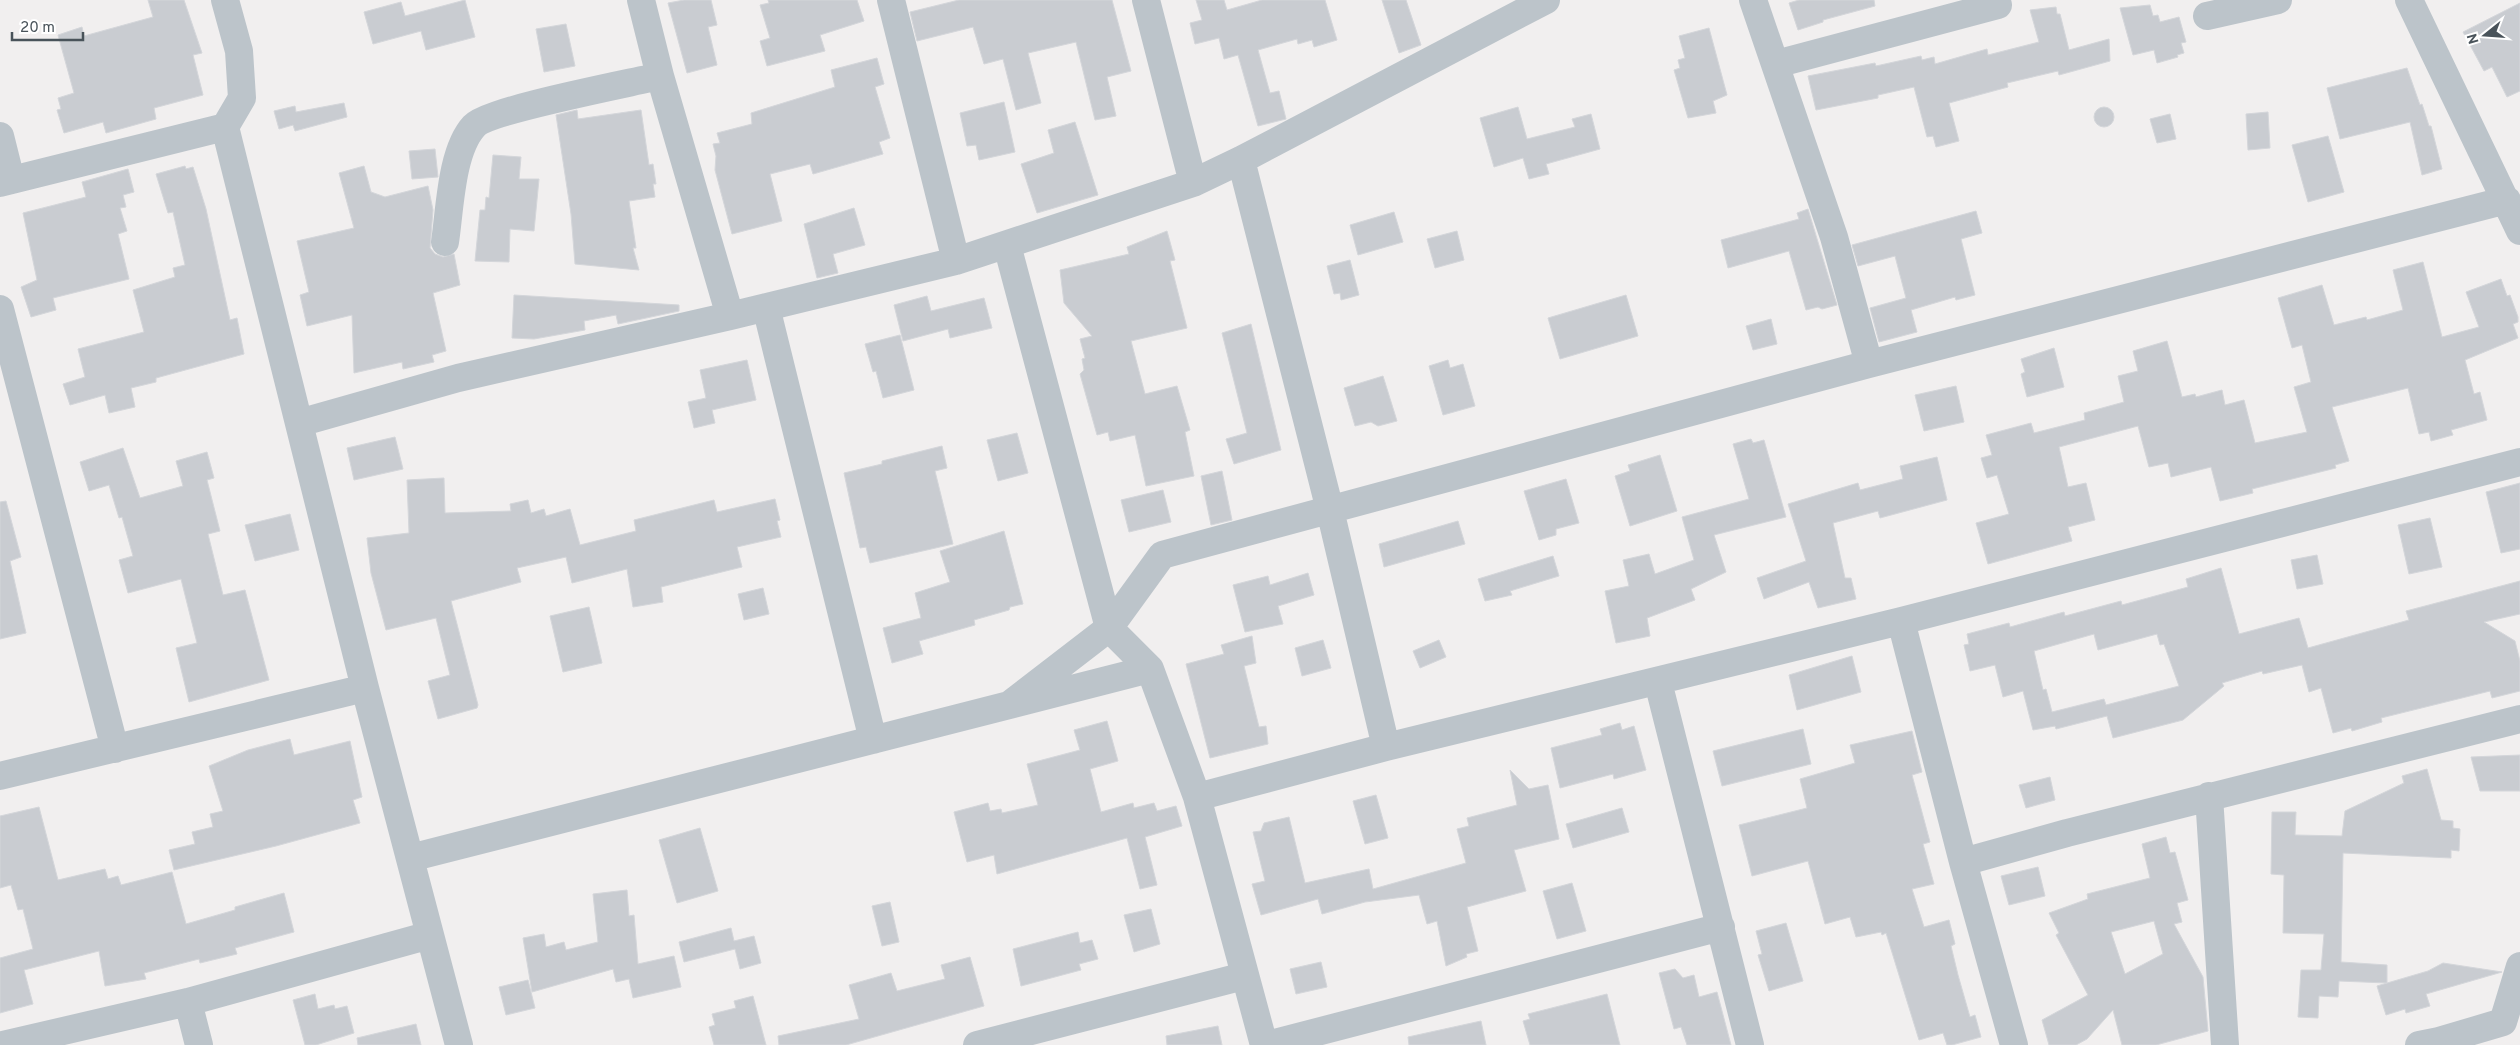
<svg xmlns="http://www.w3.org/2000/svg" width="2520" height="1045" font-family="Overpass,sans-serif">
<style>
.building{fill:#c9ccd1;stroke:#d4d6da;fill-rule:evenodd}
.lines{fill:none;stroke-linecap:round;stroke-linejoin:round}
.minor{stroke:#bcc4ca;stroke-width:28}
</style>
<rect width="100%" height="100%" fill="#f1efef"/>
<path class="building" d="M 148,0 L 184,0 L 202,53 L 193,55 L 203,95 L 154,108 L 156,119 L 106,133 L 103,122 L 64,133 L 57,110 L 61,109 L 58,98 L 74,93 L 58,35 L 82,27 L 84,36 L 153,17 Z
M 465,0 L 475,37 L 426,50 L 421,31 L 373,44 L 364,12 L 401,2 L 405,16 Z
M 684,0 L 711,0 L 717,25 L 708,27 L 717,65 L 687,73 L 668,3 Z
M 768,0 L 857,0 L 864,21 L 820,35 L 825,51 L 767,66 L 760,41 L 770,38 L 760,5 L 769,3 Z
M 959,0 L 1112,0 L 1131,71 L 1107,77 L 1116,116 L 1095,120 L 1076,42 L 1028,53 L 1041,103 L 1016,110 L 1003,59 L 984,64 L 973,27 L 917,41 L 910,12 Z
M 1196,0 L 1224,0 L 1227,10 L 1262,0 L 1325,0 L 1337,40 L 1314,47 L 1312,40 L 1298,44 L 1297,39 L 1258,50 L 1270,93 L 1279,91 L 1286,119 L 1258,126 L 1238,55 L 1224,59 L 1219,38 L 1195,44 L 1190,23 L 1202,20 Z
M 1382,0 L 1406,0 L 1421,45 L 1399,53 Z
M 1799,0 L 1874,0 L 1875,6 L 1823,20 L 1823,22 L 1798,30 L 1789,3 Z
M 2520,3 L 2520,91 L 2507,97 L 2492,67 L 2484,71 L 2463,32 Z
M 2150,5 L 2153,16 L 2158,15 L 2160,22 L 2179,17 L 2186,42 L 2181,43 L 2184,53 L 2177,55 L 2178,57 L 2157,63 L 2154,50 L 2133,55 L 2120,8 Z
M 2056,7 L 2057,14 L 2060,14 L 2069,50 L 2109,39 L 2110,61 L 2059,75 L 2058,71 L 2007,83 L 2008,87 L 1949,103 L 1959,141 L 1936,147 L 1933,136 L 1927,137 L 1914,87 L 1878,95 L 1878,98 L 1816,110 L 1808,76 L 1875,63 L 1876,66 L 1921,56 L 1922,60 L 1934,57 L 1935,64 L 1987,49 L 1988,55 L 2039,42 L 2030,10 Z
M 566,24 L 575,66 L 544,72 L 536,29 Z
M 1709,28 L 1727,95 L 1713,101 L 1716,113 L 1688,118 L 1674,70 L 1680,68 L 1678,60 L 1685,58 L 1679,36 Z
M 877,58 L 884,84 L 875,87 L 890,138 L 879,142 L 883,154 L 813,174 L 810,164 L 770,174 L 782,221 L 732,234 L 715,170 L 716,156 L 713,144 L 720,143 L 717,133 L 752,124 L 751,113 L 835,87 L 831,70 Z
M 2407,68 L 2420,105 L 2422,104 L 2429,126 L 2431,126 L 2442,169 L 2422,175 L 2410,122 L 2340,139 L 2327,88 Z
M 1004,102 L 1015,152 L 979,160 L 976,145 L 967,146 L 960,113 Z
M 344,103 L 347,117 L 295,131 L 293,125 L 279,129 L 274,111 L 295,106 L 296,112 Z
M 1518,107 L 1527,139 L 1575,127 L 1572,119 L 1591,114 L 1600,149 L 1546,164 L 1549,174 L 1529,179 L 1523,158 L 1494,167 L 1480,118 Z
M2094 117a10 10 0 1 1 20 0a10 10 0 1 1-20 0Z
M 577,110 L 578,119 L 641,110 L 649,165 L 653,164 L 656,184 L 653,184 L 655,197 L 629,201 L 636,248 L 633,248 L 639,270 L 575,264 L 571,214 L 556,115 Z
M 2268,112 L 2270,148 L 2248,150 L 2246,114 Z
M 2170,114 L 2176,139 L 2157,143 L 2150,119 Z
M 1075,122 L 1098,195 L 1037,213 L 1021,164 L 1054,153 L 1048,130 Z
M 2328,136 L 2344,192 L 2308,202 L 2292,145 Z
M 435,149 L 438,177 L 412,179 L 409,151 Z
M 493,155 L 521,157 L 519,179 L 539,179 L 534,231 L 510,229 L 509,262 L 475,261 L 480,210 L 485,210 L 486,197 L 489,198 Z
M 185,166 L 186,169 L 193,167 L 206,209 L 230,320 L 237,318 L 244,354 L 156,378 L 156,382 L 131,388 L 135,407 L 109,413 L 105,395 L 70,405 L 63,384 L 85,377 L 78,349 L 144,332 L 133,290 L 175,277 L 173,268 L 185,265 L 173,212 L 168,213 L 156,174 Z
M 364,166 L 371,192 L 385,197 L 428,186 L 433,210 L 430,248 L 435,254 L 443,257 L 454,254 L 460,285 L 433,293 L 446,351 L 432,355 L 434,362 L 403,369 L 402,362 L 354,373 L 352,315 L 307,326 L 300,295 L 309,292 L 297,241 L 354,228 L 339,173 Z
M 128,169 L 134,192 L 123,195 L 126,207 L 120,208 L 127,231 L 118,234 L 129,279 L 53,298 L 56,310 L 31,317 L 21,287 L 37,280 L 23,213 L 86,197 L 82,182 Z
M 854,208 L 865,245 L 833,254 L 838,273 L 817,278 L 804,224 Z
M 1808,209 L 1837,305 L 1822,309 L 1818,307 L 1806,310 L 1789,251 L 1728,268 L 1721,240 L 1799,219 L 1797,213 Z
M 1976,211 L 1982,233 L 1961,239 L 1975,295 L 1956,300 L 1955,297 L 1911,310 L 1917,332 L 1879,342 L 1870,308 L 1906,298 L 1895,256 L 1858,266 L 1852,245 Z
M 1394,212 L 1403,242 L 1358,255 L 1350,225 Z
M 1167,231 L 1175,260 L 1170,261 L 1187,328 L 1131,341 L 1145,394 L 1177,386 L 1190,430 L 1185,432 L 1194,476 L 1146,486 L 1135,435 L 1110,441 L 1108,432 L 1097,435 L 1080,374 L 1084,370 L 1082,359 L 1085,358 L 1080,339 L 1092,336 L 1064,303 L 1060,270 L 1129,254 L 1127,247 Z
M 1457,231 L 1464,260 L 1435,268 L 1427,239 Z
M 1350,260 L 1359,295 L 1341,300 L 1340,293 L 1334,294 L 1327,266 Z
M 2423,262 L 2442,337 L 2479,327 L 2466,292 L 2501,279 L 2507,296 L 2510,295 L 2518,317 L 2518,322 L 2513,324 L 2518,338 L 2465,360 L 2474,394 L 2480,392 L 2487,420 L 2451,430 L 2453,435 L 2431,441 L 2429,432 L 2419,434 L 2408,388 L 2332,407 L 2349,461 L 2335,465 L 2336,468 L 2252,489 L 2253,493 L 2220,501 L 2211,467 L 2171,477 L 2168,463 L 2149,467 L 2138,426 L 2059,447 L 2068,487 L 2086,483 L 2095,520 L 2068,527 L 2072,541 L 1988,564 L 1976,523 L 2009,514 L 1997,475 L 1987,478 L 1981,458 L 1992,455 L 1986,435 L 2031,423 L 2034,433 L 2085,420 L 2084,413 L 2124,402 L 2118,376 L 2138,371 L 2133,351 L 2167,341 L 2182,397 L 2195,394 L 2196,397 L 2222,390 L 2225,405 L 2244,400 L 2255,443 L 2307,432 L 2294,387 L 2311,382 L 2302,345 L 2292,348 L 2278,298 L 2322,285 L 2334,325 L 2366,317 L 2367,320 L 2403,310 L 2393,270 Z
M 514,295 L 679,305 L 679,311 L 618,324 L 616,315 L 584,321 L 585,330 L 534,339 L 512,338 Z
M 1626,295 L 1638,336 L 1560,359 L 1548,318 Z
M 927,296 L 931,311 L 984,298 L 992,328 L 950,338 L 948,329 L 903,341 L 894,305 Z
M 1771,319 L 1777,344 L 1753,350 L 1746,326 Z
M 1251,324 L 1281,450 L 1234,464 L 1226,439 L 1247,433 L 1222,333 Z
M 900,335 L 914,390 L 883,398 L 876,371 L 873,372 L 865,344 Z
M 2054,348 L 2064,387 L 2027,397 L 2021,374 L 2025,372 L 2021,359 Z
M 747,360 L 756,400 L 712,410 L 715,423 L 694,428 L 688,402 L 706,398 L 700,370 Z
M 1448,360 L 1450,368 L 1463,364 L 1475,406 L 1443,415 L 1429,366 Z
M 1383,376 L 1397,421 L 1378,426 L 1371,422 L 1355,426 L 1344,388 Z
M 1956,386 L 1964,422 L 1924,431 L 1915,395 Z
M 1017,433 L 1028,473 L 998,481 L 987,440 Z
M 395,437 L 403,469 L 354,480 L 347,448 Z
M 1751,439 L 1753,443 L 1764,440 L 1786,517 L 1714,535 L 1726,572 L 1691,589 L 1695,600 L 1647,618 L 1650,636 L 1616,643 L 1605,591 L 1629,586 L 1623,560 L 1649,554 L 1655,574 L 1694,560 L 1682,517 L 1749,499 L 1733,444 Z
M 942,446 L 947,468 L 935,471 L 953,544 L 870,563 L 866,547 L 860,548 L 844,473 L 882,464 L 882,461 Z
M 123,448 L 140,498 L 183,486 L 176,461 L 207,452 L 214,478 L 207,480 L 220,531 L 208,534 L 223,595 L 245,590 L 269,680 L 189,702 L 176,648 L 197,643 L 181,579 L 128,593 L 119,560 L 133,556 L 122,517 L 119,518 L 109,485 L 89,491 L 80,462 Z
M 1660,455 L 1677,511 L 1630,526 L 1615,476 L 1630,471 L 1628,465 Z
M 1937,457 L 1947,500 L 1880,518 L 1878,511 L 1833,523 L 1845,578 L 1851,578 L 1856,599 L 1818,608 L 1809,582 L 1764,599 L 1757,578 L 1806,561 L 1788,504 L 1858,483 L 1860,490 L 1903,479 L 1900,466 Z
M 1222,471 L 1232,520 L 1211,525 L 1201,476 Z
M 444,478 L 445,513 L 511,511 L 510,504 L 528,500 L 531,513 L 544,509 L 546,516 L 570,509 L 580,545 L 636,531 L 634,520 L 714,500 L 717,512 L 775,499 L 780,520 L 777,521 L 781,537 L 737,547 L 742,567 L 661,587 L 663,602 L 633,607 L 627,569 L 572,583 L 566,557 L 517,568 L 521,582 L 451,601 L 478,705 L 477,708 L 438,719 L 428,681 L 450,675 L 436,618 L 386,630 L 371,573 L 367,538 L 409,533 L 407,480 Z
M 1566,479 L 1579,523 L 1556,529 L 1556,535 L 1539,540 L 1524,491 Z
M 2520,483 L 2520,549 L 2501,553 L 2486,492 Z
M 1163,490 L 1171,522 L 1129,532 L 1121,500 Z
M 6,501 L 21,557 L 10,561 L 26,633 L 0,639 L 0,502 Z
M 290,514 L 299,550 L 255,561 L 245,525 Z
M 2430,518 L 2442,567 L 2409,574 L 2398,525 Z
M 1458,521 L 1465,544 L 1384,567 L 1379,544 Z
M 1004,531 L 1023,604 L 1010,607 L 1009,610 L 974,620 L 975,625 L 919,641 L 923,654 L 892,663 L 883,628 L 921,618 L 915,593 L 950,582 L 940,551 Z
M 2317,555 L 2323,584 L 2297,589 L 2291,560 Z
M 1553,556 L 1559,576 L 1510,591 L 1512,595 L 1485,601 L 1478,579 Z
M 2221,568 L 2239,634 L 2299,618 L 2308,648 L 2409,620 L 2406,611 L 2520,581 L 2520,614 L 2484,622 L 2515,641 L 2520,661 L 2520,691 L 2492,698 L 2490,691 L 2381,718 L 2382,722 L 2352,731 L 2351,728 L 2333,733 L 2321,688 L 2309,692 L 2302,665 L 2263,674 L 2262,671 L 2222,683 L 2224,686 L 2183,720 L 2113,738 L 2107,716 L 2056,729 L 2055,726 L 2033,730 L 2023,691 L 2003,697 L 1995,665 L 1970,671 L 1964,645 L 1969,644 L 1967,634 L 2009,623 L 2010,627 L 2064,612 L 2065,616 L 2121,601 L 2122,605 L 2188,587 L 2186,579 ZM 2094,634 L 2098,650 L 2157,634 L 2160,645 L 2164,644 L 2179,686 L 2106,705 L 2104,699 L 2052,712 L 2046,689 L 2043,690 L 2034,651 Z
M 1308,573 L 1314,595 L 1278,606 L 1283,624 L 1245,632 L 1233,585 L 1268,576 L 1270,585 Z
M 763,588 L 769,614 L 744,620 L 738,594 Z
M 589,607 L 602,663 L 563,672 L 550,616 Z
M 1252,636 L 1256,663 L 1244,666 L 1259,727 L 1266,726 L 1268,744 L 1210,758 L 1186,664 L 1224,654 L 1221,645 Z
M 1323,640 L 1331,668 L 1302,676 L 1295,648 Z
M 1439,640 L 1446,657 L 1420,668 L 1413,651 Z
M 1852,656 L 1861,692 L 1797,710 L 1789,675 Z
M 1107,721 L 1118,761 L 1090,769 L 1101,812 L 1133,803 L 1134,808 L 1154,803 L 1157,811 L 1176,806 L 1182,826 L 1145,837 L 1157,885 L 1140,889 L 1127,838 L 997,874 L 994,855 L 967,862 L 954,812 L 988,803 L 990,811 L 1001,809 L 1002,813 L 1038,805 L 1027,764 L 1080,750 L 1074,730 Z
M 1620,723 L 1622,730 L 1634,726 L 1646,770 L 1614,779 L 1613,774 L 1560,788 L 1551,748 L 1602,735 L 1600,729 Z
M 1803,729 L 1811,764 L 1722,786 L 1713,751 Z
M 1912,731 L 1922,772 L 1912,775 L 1930,842 L 1923,844 L 1934,884 L 1912,889 L 1924,927 L 1949,920 L 1955,944 L 1951,946 L 1958,975 L 1970,1017 L 1975,1015 L 1981,1037 L 1952,1045 L 1947,1045 L 1943,1033 L 1919,1040 L 1886,933 L 1882,935 L 1881,932 L 1856,937 L 1850,917 L 1825,924 L 1808,861 L 1752,876 L 1739,825 L 1807,808 L 1800,779 L 1855,763 L 1850,745 Z
M 290,739 L 294,755 L 350,741 L 362,797 L 353,800 L 360,823 L 276,846 L 174,870 L 169,850 L 195,844 L 192,832 L 213,827 L 210,814 L 223,811 L 209,766 L 248,750 Z
M 2520,755 L 2520,791 L 2480,791 L 2471,757 Z
M 2427,769 L 2441,820 L 2453,821 L 2453,828 L 2460,829 L 2459,851 L 2451,850 L 2451,858 L 2343,853 L 2341,962 L 2387,965 L 2387,983 L 2339,981 L 2338,997 L 2319,996 L 2318,1018 L 2298,1017 L 2301,970 L 2321,970 L 2324,934 L 2283,933 L 2284,875 L 2271,874 L 2272,812 L 2296,812 L 2295,835 L 2342,836 L 2345,811 L 2404,783 L 2402,776 Z
M 1510,770 L 1529,789 L 1548,785 L 1559,839 L 1514,850 L 1526,891 L 1467,907 L 1478,951 L 1466,954 L 1467,957 L 1446,966 L 1437,921 L 1427,924 L 1419,895 L 1365,902 L 1322,914 L 1318,899 L 1261,915 L 1252,884 L 1265,881 L 1253,832 L 1261,831 L 1264,823 L 1289,817 L 1305,883 L 1369,869 L 1373,889 L 1466,863 L 1457,829 L 1469,826 L 1467,818 L 1517,805 Z
M 2050,777 L 2055,800 L 2026,808 L 2019,785 Z
M 1376,795 L 1388,838 L 1365,844 L 1353,801 Z
M 39,807 L 58,880 L 105,869 L 108,879 L 118,876 L 121,885 L 172,872 L 186,924 L 235,910 L 235,907 L 284,893 L 294,932 L 235,948 L 237,954 L 200,963 L 199,959 L 144,973 L 146,979 L 105,986 L 99,951 L 24,970 L 33,1004 L 0,1013 L 0,958 L 33,949 L 23,909 L 18,910 L 11,885 L 0,888 L 0,816 Z
M 1622,808 L 1629,832 L 1573,848 L 1566,824 Z
M 700,828 L 718,891 L 677,903 L 659,840 Z
M 2166,837 L 2170,853 L 2175,852 L 2188,900 L 2177,903 L 2182,922 L 2174,924 L 2203,977 L 2208,1031 L 2156,1045 L 2122,1045 L 2113,1010 L 2087,1039 L 2076,1045 L 2049,1045 L 2042,1020 L 2088,995 L 2056,935 L 2059,933 L 2049,913 L 2088,899 L 2087,894 L 2150,878 L 2142,844 ZM 2154,921 L 2163,954 L 2125,974 L 2111,932 Z
M 2038,867 L 2045,896 L 2009,905 L 2001,876 Z
M 1572,883 L 1586,931 L 1557,939 L 1543,891 Z
M 627,890 L 629,916 L 634,915 L 638,964 L 674,956 L 681,987 L 633,998 L 629,979 L 616,982 L 613,969 L 532,992 L 523,938 L 544,934 L 546,947 L 564,942 L 566,950 L 598,942 L 593,894 Z
M 890,902 L 899,942 L 882,946 L 872,906 Z
M 1151,909 L 1160,944 L 1134,952 L 1124,915 Z
M 1786,923 L 1803,981 L 1769,991 L 1758,955 L 1762,954 L 1756,931 Z
M 731,928 L 734,941 L 754,936 L 761,963 L 740,969 L 735,949 L 684,962 L 679,942 Z
M 1078,932 L 1080,943 L 1092,940 L 1098,959 L 1079,964 L 1081,970 L 1021,986 L 1013,949 Z
M 970,957 L 984,1006 L 846,1045 L 779,1045 L 778,1036 L 859,1019 L 849,985 L 891,973 L 897,991 L 945,979 L 941,965 Z
M 1321,962 L 1327,987 L 1296,994 L 1290,969 Z
M 2443,963 L 2502,972 L 2426,994 L 2430,1006 L 2406,1013 L 2405,1009 L 2386,1015 L 2377,986 L 2428,971 Z
M 1675,969 L 1683,978 L 1694,975 L 1699,997 L 1717,992 L 1731,1045 L 1687,1045 L 1681,1027 L 1674,1029 L 1659,973 Z
M 528,980 L 535,1008 L 506,1015 L 499,987 Z
M 315,994 L 318,1009 L 334,1005 L 335,1009 L 347,1006 L 354,1033 L 316,1045 L 305,1045 L 293,1000 Z
M 1607,994 L 1620,1045 L 1530,1045 L 1523,1021 L 1530,1019 L 1528,1014 Z
M 753,996 L 766,1045 L 714,1045 L 709,1027 L 715,1025 L 712,1014 L 736,1008 L 734,1001 Z
M 1481,1021 L 1486,1045 L 1409,1045 L 1408,1037 Z
M 416,1024 L 421,1045 L 358,1045 L 357,1038 Z
M 1218,1026 L 1222,1045 L 1167,1045 L 1166,1036 Z"/>
<g class="lines">
<path class="minor" d="M 225,0 L 239,51 L 242,98 L 225,127 L 365,688 L 459,1045
M 641,0 L 660,76 L 730,316
M 891,0 L 956,261
M 1146,0 L 1193,183
M 1753,0 L 1834,237 L 1869,364
M 2409,0 L 2520,231
M 2207,16 L 2278,0
M 1776,64 L 1998,5
M 0,136 L 11,180
M 1241,160 L 1330,510 L 1386,747
M 0,183 L 225,127
M 445,242 C 450,209 451,151 474,126 C 488,110 631,83 660,76
M 1007,245 L 1109,628 L 1150,669 L 1197,797 L 1264,1045
M 766,307 L 873,740
M 0,309 L 115,749
M 299,423 L 458,378 L 730,316 L 956,261 L 1193,183 L 1241,160 L 1546,0
M 1901,621 L 1963,862 L 2014,1045
M 1658,682 L 1750,1045
M 1009,705 L 1109,628 L 1162,555 L 1869,364 L 2507,200
M 0,776 L 365,688
M 2209,796 L 2225,1045
M 1197,797 L 1386,747 L 1901,621 L 2520,462
M 410,858 L 1150,669
M 1963,862 L 2067,833 L 2520,719
M 188,1002 L 199,1045
M 3,1045 L 188,1002 L 430,935
M 977,1045 L 1244,976
M 1267,1045 L 1721,927
M 2419,1045 L 2439,1041 L 2503,1022 L 2520,966"/>
</g>
<g transform="translate(2485 35) rotate(253)" stroke="#ffffff" stroke-width="4" paint-order="stroke">
<path d="M0-4L9 19L0 12L-9 19Z" fill="#49535a"/>
<text y="-8" font-size="14" font-weight="bold" text-anchor="middle" fill="#49535a">N</text>
</g>
<path d="M12 32v8h71v-8" fill="none" stroke="#49535a" stroke-width="2.5"/>
<text x="20" y="32" font-size="15" fill="#49535a" stroke="#ffffff" stroke-width="4" paint-order="stroke">20 m</text>
</svg>
